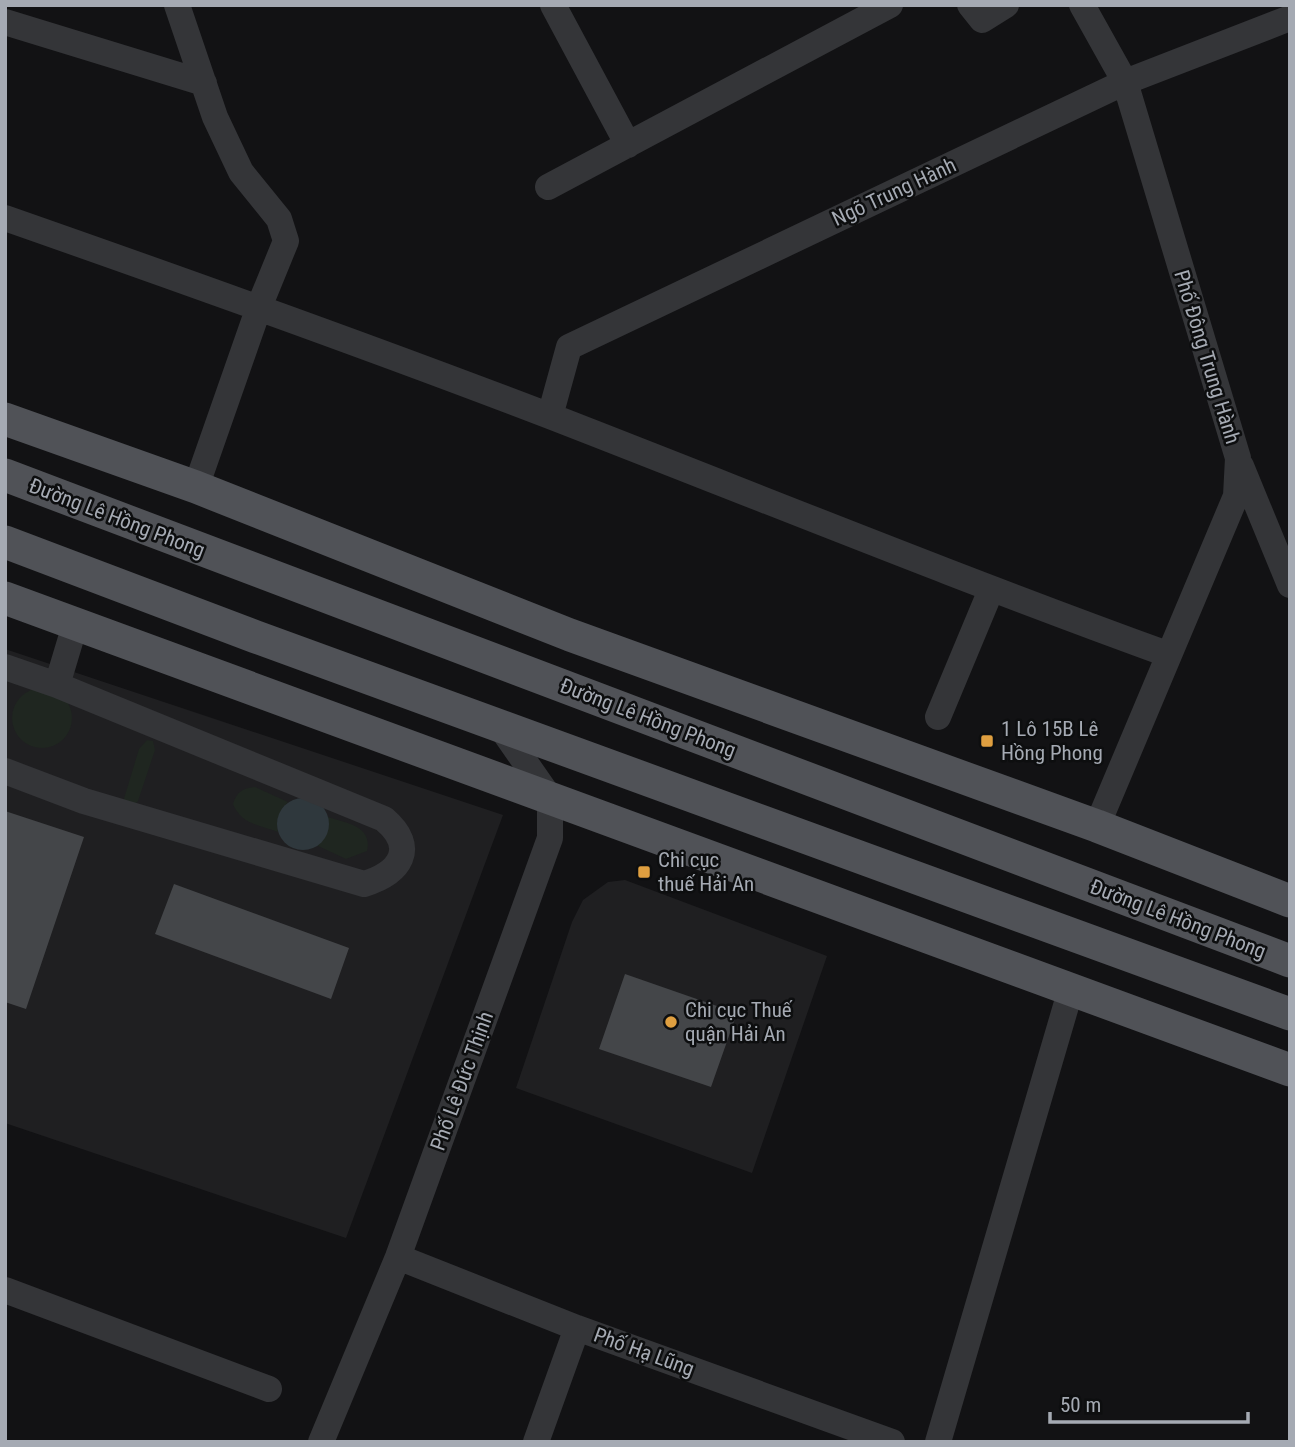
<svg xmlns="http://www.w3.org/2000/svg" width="1295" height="1447" font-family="'Roboto Condensed',sans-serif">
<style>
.built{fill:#1f1f21}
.green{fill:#1f2620}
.water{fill:#2f383d}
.building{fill:#444649}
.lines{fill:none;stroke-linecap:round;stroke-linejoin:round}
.minor{stroke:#343538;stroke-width:26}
.major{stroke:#505257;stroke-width:33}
.poi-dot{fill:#df9f40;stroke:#0d0e0f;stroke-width:2.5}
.labels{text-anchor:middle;stroke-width:5;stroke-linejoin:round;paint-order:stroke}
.street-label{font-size:21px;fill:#a5aab3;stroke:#0d0e0f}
.poi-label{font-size:21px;fill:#a5aab3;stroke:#0d0e0f;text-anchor:start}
</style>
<rect width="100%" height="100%" fill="#121214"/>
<path class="built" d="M 5,649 L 503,815 L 346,1238 L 5,1123 Z
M 625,880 L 827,956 L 752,1173 L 516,1088 L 572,922 L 583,900 L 608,882 Z"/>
<path class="green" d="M12 718a30 30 0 1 1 60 0a30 30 0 1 1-60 0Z
M 147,740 L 153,741 L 155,750 L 138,801 L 134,805 L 123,802 L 139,749 Z
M 255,787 L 288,802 C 280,810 276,820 278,832 C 259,825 241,824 233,804 C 237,792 242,788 255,787 Z
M 328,817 C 346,823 373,826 367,851 L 346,859 L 316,845 C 325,838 329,828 328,817 Z"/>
<path class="water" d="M277 824a26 26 0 1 1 52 0a26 26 0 1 1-52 0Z"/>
<path class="building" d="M 5,811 L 84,837 L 26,1009 L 5,1002 Z
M 174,884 L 349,948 L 331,999 L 155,934 Z
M 625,974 L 737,1013 L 711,1087 L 599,1049 Z"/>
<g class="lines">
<path class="minor" d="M 177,5 L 215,117 L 241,172 L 279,219 L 286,241 L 259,307 L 196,487
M 553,5 L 628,145
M 970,5 L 982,20 L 1006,5
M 1082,5 L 1125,82 L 1238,458 L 1236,496 L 1097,826
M 5,22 L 204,83
M 548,187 L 890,5
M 5,218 C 188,282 370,347 550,416 C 756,496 960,579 1167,654
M 550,416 L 569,347 L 1125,82 L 1290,18
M 1241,466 L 1290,585
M 5,667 L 57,685 L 384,819 C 418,848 400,873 364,884 L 84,801 L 5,771
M 57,685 L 75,625
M 938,717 L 991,590
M 398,1257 L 577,1328 L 892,1442
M 5,1290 L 269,1389
M 321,1442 L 398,1257 L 550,838 L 550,798 L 500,726
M 536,1442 L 577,1328
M 938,1442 L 1071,989"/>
<path class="major" d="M 5,419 L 196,487 L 570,635 L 1097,826 L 1290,901
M 5,475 L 1290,961
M 5,542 L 256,637 L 1290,1014
M 5,598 L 1290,1070"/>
</g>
<g class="poi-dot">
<rect x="980" y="734" width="14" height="14" rx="3.5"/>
<rect x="637" y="865" width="14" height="14" rx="3.5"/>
<circle cx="671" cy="1022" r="7"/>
</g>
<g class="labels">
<g class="street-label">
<text transform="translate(894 192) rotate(-25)" y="7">Ngõ Trung Hành</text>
<text transform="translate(1207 357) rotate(73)" y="7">Phố Đông Trung Hành</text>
<text transform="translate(117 518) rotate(21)" y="7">Đường Lê Hồng Phong</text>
<text transform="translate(648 718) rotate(21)" y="7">Đường Lê Hồng Phong</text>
<text transform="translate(1178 919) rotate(21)" y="7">Đường Lê Hồng Phong</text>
<text transform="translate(462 1081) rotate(-70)" y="7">Phố Lê Đức Thịnh</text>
<text transform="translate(644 1352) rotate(20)" y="7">Phố Hạ Lũng</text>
</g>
<g class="poi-label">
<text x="1001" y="736">1 Lô 15B Lê<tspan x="1001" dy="24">Hồng Phong</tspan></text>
<text x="658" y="867">Chi cục<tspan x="658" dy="24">thuế Hải An</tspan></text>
<text x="685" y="1017">Chi cục Thuế<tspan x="685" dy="24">quận Hải An</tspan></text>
</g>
</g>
<rect width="1295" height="1447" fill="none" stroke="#a5aab3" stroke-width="14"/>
<path d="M1050 1412v10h198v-10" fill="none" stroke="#a5aab3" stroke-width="3.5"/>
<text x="1060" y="1412" font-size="21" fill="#a5aab3" stroke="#0d0e0f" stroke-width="5" paint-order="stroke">50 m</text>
</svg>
